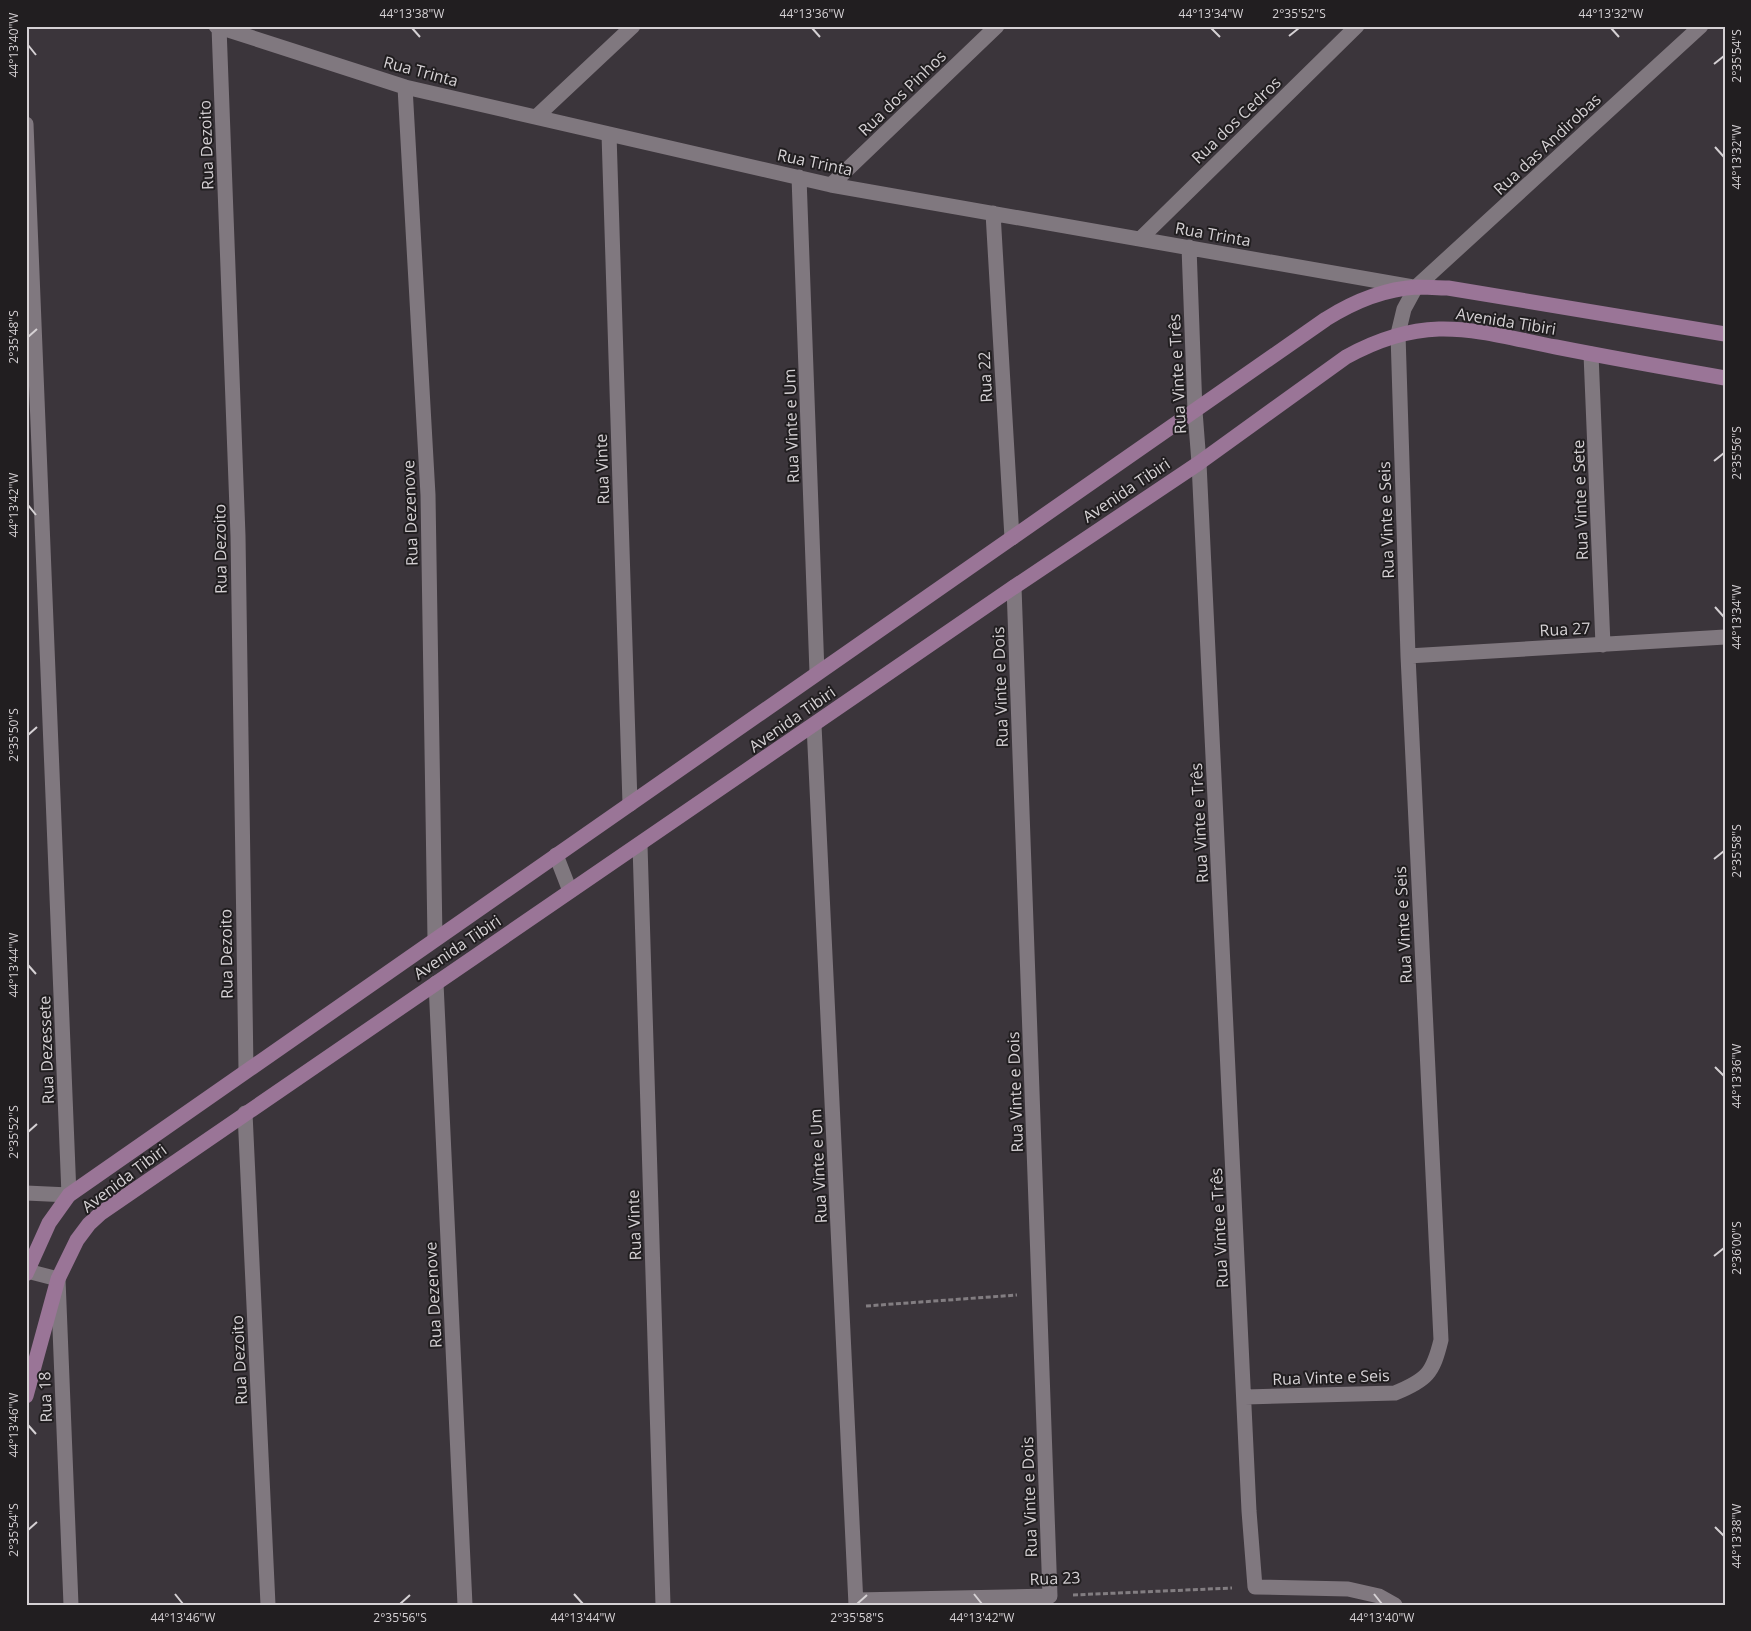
<svg xmlns="http://www.w3.org/2000/svg" width="1751" height="1631" font-family="'Open Sans',sans-serif">
<style>
.lines{fill:none;stroke-linecap:round;stroke-linejoin:round}
.path{stroke:#827d81;stroke-width:3;stroke-dasharray:5 2.5;stroke-linecap:butt}
.minor{stroke:#80787f;stroke-width:15}
.major{stroke:#9a7597;stroke-width:15}
.ticks{fill:none;stroke:#d5d1d4;stroke-width:2}
.labels{text-anchor:middle;stroke-width:4;stroke-linejoin:round;paint-order:stroke}
.street-label{font-size:16px;fill:#d5d1d4;stroke:#211e20}
.neatline{fill:none;stroke:#d5d1d4;stroke-width:2}
.ticks-label{font-size:12px;text-anchor:middle;fill:#d5d1d4}
</style>
<rect width="100%" height="100%" fill="#3b353b"/>
<g class="lines">
<path class="path" d="M 866,1306 L 1017,1295
M 1073,1595 L 1232,1588"/>
<path class="minor" d="M 216,26 L 405,87 L 831,185 L 1413,287
M 219,27 L 238,536 L 246,1070
M 405,87 L 428,495 L 435,939
M 536,117 L 633,26
M 26,124 L 69,1195 L 26,1193
M 609,134 L 630,804
M 799,177 L 817,673
M 831,185 L 997,26
M 993,213 L 1012,538
M 1140,239 L 1357,26
M 1189,247 L 1195,411 L 1199,463 L 1249,1511 L 1255,1587 L 1348,1589 L 1379,1596 L 1395,1605
M 1591,354 L 1603,645
M 1408,656 L 1725,637
M 814,725 L 856,1605
M 640,845 L 663,1605
M 556,855 L 570,891
M 436,983 L 465,1605
M 245,1113 L 268,1605
M 27,1271 L 58,1279 L 71,1605
M 1245,1397 L 1395,1393 C 1427,1380 1433,1373 1441,1340 L 1408,656 L 1398,334 L 1404,309 L 1416,287 L 1701,26
M 856,1600 L 1050,1596 L 1014,587"/>
<path class="major" d="M 26,1274 L 49,1223 L 69,1195 L 1326,319 C 1353,302 1384,289 1417,287 C 1427,287 1438,288 1448,288 L 1725,334
M 26,1396 L 58,1279 L 77,1240 L 89,1224 L 101,1213 L 1014,587 L 1199,463 L 1346,357 C 1375,341 1405,330 1439,329 C 1478,328 1518,340 1556,347 C 1612,358 1668,368 1725,378"/>
</g>
<path class="ticks" d="M 412,28 L 420,37M 812,28 L 820,37M 1211,28 L 1220,37M 1611,28 L 1619,37M 1289,36 L 1299,28M 28,45 L 36,55M 1714,64 L 1724,56M 1715,147 L 1724,157M 28,337 L 37,329M 1714,461 L 1724,453M 28,505 L 36,515M 1715,607 L 1724,617M 28,735 L 37,727M 1714,859 L 1724,851M 28,965 L 36,974M 1715,1067 L 1724,1076M 28,1132 L 37,1124M 1714,1256 L 1724,1248M 28,1425 L 36,1434M 1715,1527 L 1724,1536M 28,1530 L 37,1522M 175,1594 L 183,1604M 574,1594 L 583,1604M 974,1594 L 982,1604M 1374,1594 L 1382,1604M 400,1604 L 410,1595M 857,1604 L 867,1595"/>
<g class="labels">
<g class="street-label">
<text transform="translate(421 71) rotate(15)" y="6">Rua Trinta</text>
<text transform="translate(902 93) rotate(-44)" y="6">Rua dos Pinhos</text>
<text transform="translate(1236 120) rotate(-44)" y="6">Rua dos Cedros</text>
<text transform="translate(1547 144) rotate(-43)" y="6">Rua das Andirobas</text>
<text transform="translate(206 145) rotate(-92)" y="6">Rua Dezoito</text>
<text transform="translate(815 162) rotate(12)" y="6">Rua Trinta</text>
<text transform="translate(1213 234) rotate(10)" y="6">Rua Trinta</text>
<text transform="translate(1506 321) rotate(9)" y="6">Avenida Tibiri</text>
<text transform="translate(1177 374) rotate(-93)" y="6">Rua Vinte e Três</text>
<text transform="translate(985 377) rotate(-93)" y="6">Rua 22</text>
<text transform="translate(791 426) rotate(-92)" y="6">Rua Vinte e Um</text>
<text transform="translate(602 469) rotate(-92)" y="6">Rua Vinte</text>
<text transform="translate(1126 490) rotate(-34)" y="6">Avenida Tibiri</text>
<text transform="translate(1580 500) rotate(-92)" y="6">Rua Vinte e Sete</text>
<text transform="translate(410 513) rotate(-92)" y="6">Rua Dezenove</text>
<text transform="translate(1386 520) rotate(-92)" y="6">Rua Vinte e Seis</text>
<text transform="translate(220 549) rotate(-91)" y="6">Rua Dezoito</text>
<text transform="translate(1565 629) rotate(-3)" y="6">Rua 27</text>
<text transform="translate(1000 687) rotate(-92)" y="6">Rua Vinte e Dois</text>
<text transform="translate(792 719) rotate(-35)" y="6">Avenida Tibiri</text>
<text transform="translate(1199 823) rotate(-93)" y="6">Rua Vinte e Três</text>
<text transform="translate(1403 925) rotate(-93)" y="6">Rua Vinte e Seis</text>
<text transform="translate(457 947) rotate(-34)" y="6">Avenida Tibiri</text>
<text transform="translate(226 954) rotate(-91)" y="6">Rua Dezoito</text>
<text transform="translate(46 1050) rotate(-92)" y="6">Rua Dezessete</text>
<text transform="translate(1015 1092) rotate(-92)" y="6">Rua Vinte e Dois</text>
<text transform="translate(818 1166) rotate(-93)" y="6">Rua Vinte e Um</text>
<text transform="translate(124 1178) rotate(-37)" y="6">Avenida Tibiri</text>
<text transform="translate(634 1225) rotate(-92)" y="6">Rua Vinte</text>
<text transform="translate(1219 1228) rotate(-93)" y="6">Rua Vinte e Três</text>
<text transform="translate(433 1295) rotate(-93)" y="6">Rua Dezenove</text>
<text transform="translate(239 1360) rotate(-93)" y="6">Rua Dezoito</text>
<text transform="translate(1331 1377) rotate(-2)" y="6">Rua Vinte e Seis</text>
<text transform="translate(45 1397) rotate(-92)" y="6">Rua 18</text>
<text transform="translate(1029 1497) rotate(-92)" y="6">Rua Vinte e Dois</text>
<text transform="translate(1055 1578) rotate(-2)" y="6">Rua 23</text>
</g>
</g>
<rect width="1751" height="1631" fill="none" stroke="#211e20" stroke-width="55"/>
<rect x="28" y="28" width="1696" height="1576" class="neatline"/>
<g class="ticks-label">
<text x="412" y="18">44°13'38"W</text>
<text x="812" y="18">44°13'36"W</text>
<text x="1211" y="18">44°13'34"W</text>
<text x="1299" y="18">2°35'52"S</text>
<text x="1611" y="18">44°13'32"W</text>
<text transform="translate(14 45) rotate(-90)" y="4">44°13'40"W</text>
<text transform="translate(1737 56) rotate(-90)" y="4">2°35'54"S</text>
<text transform="translate(1737 157) rotate(-90)" y="4">44°13'32"W</text>
<text transform="translate(14 337) rotate(-90)" y="4">2°35'48"S</text>
<text transform="translate(1737 453) rotate(-90)" y="4">2°35'56"S</text>
<text transform="translate(14 505) rotate(-90)" y="4">44°13'42"W</text>
<text transform="translate(1737 617) rotate(-90)" y="4">44°13'34"W</text>
<text transform="translate(14 735) rotate(-90)" y="4">2°35'50"S</text>
<text transform="translate(1737 851) rotate(-90)" y="4">2°35'58"S</text>
<text transform="translate(14 965) rotate(-90)" y="4">44°13'44"W</text>
<text transform="translate(1737 1076) rotate(-90)" y="4">44°13'36"W</text>
<text transform="translate(14 1132) rotate(-90)" y="4">2°35'52"S</text>
<text transform="translate(1737 1248) rotate(-90)" y="4">2°36'00"S</text>
<text transform="translate(14 1425) rotate(-90)" y="4">44°13'46"W</text>
<text transform="translate(14 1530) rotate(-90)" y="4">2°35'54"S</text>
<text transform="translate(1737 1536) rotate(-90)" y="4">44°13'38"W</text>
<text x="183" y="1622">44°13'46"W</text>
<text x="400" y="1622">2°35'56"S</text>
<text x="583" y="1622">44°13'44"W</text>
<text x="857" y="1622">2°35'58"S</text>
<text x="982" y="1622">44°13'42"W</text>
<text x="1382" y="1622">44°13'40"W</text>
</g>
</svg>
